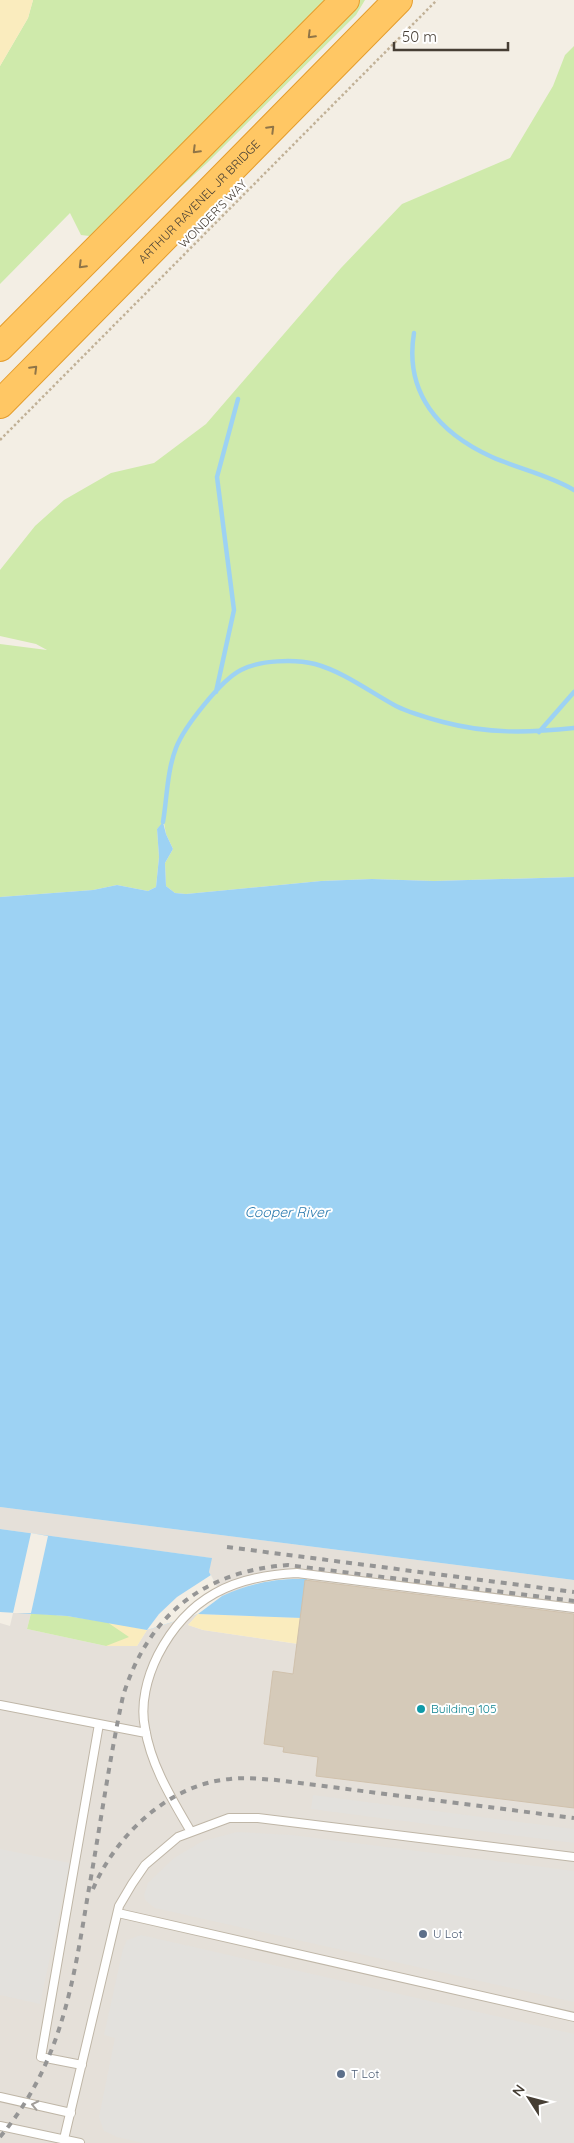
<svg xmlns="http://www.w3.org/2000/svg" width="574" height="2143" font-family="Quicksand,sans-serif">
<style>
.industrial{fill:#e5e0d9}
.green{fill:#cfeaab}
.sand{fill:#faecbe}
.parking{fill:#e3e1dd}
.water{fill:#9dd2f3}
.pier{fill:#f3eee4}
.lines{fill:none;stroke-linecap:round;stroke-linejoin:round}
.stream{stroke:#9dd2f3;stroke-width:4.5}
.building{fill:#d5cab9;stroke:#d0c1ac}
.lane-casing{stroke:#bfb6a7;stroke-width:10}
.highway-casing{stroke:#e59d2d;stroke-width:30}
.path{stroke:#c1b197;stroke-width:2.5;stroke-dasharray:2.5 2.5;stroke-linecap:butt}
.lane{stroke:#fff;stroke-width:8}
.highway{stroke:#ffc764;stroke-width:28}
.rail{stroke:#959595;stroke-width:4;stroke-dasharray:6 6;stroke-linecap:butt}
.oneway{stroke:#907547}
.oneway2{stroke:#a29e9a}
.culture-dot{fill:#0f9aa8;stroke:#fff;stroke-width:2}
.service-dot{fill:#5c6f8a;stroke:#fff;stroke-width:2}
.labels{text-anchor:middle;stroke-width:4;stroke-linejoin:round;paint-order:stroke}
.street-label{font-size:12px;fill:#463e34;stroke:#fff}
.culture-label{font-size:12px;fill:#0d838f;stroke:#fff;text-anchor:start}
.service-label{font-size:12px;fill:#4e5e75;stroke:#fff;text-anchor:start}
.water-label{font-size:14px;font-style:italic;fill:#2779ae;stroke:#fff}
</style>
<rect width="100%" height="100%" fill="#f3eee4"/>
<path class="industrial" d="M 0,1507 L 574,1580 L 574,2143 L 0,2143 L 0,1623 L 10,1626 L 13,1613 L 31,1613 L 27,1629 L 106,1646 L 137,1646 L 147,1630 L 198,1614 L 188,1625 L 203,1630 L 298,1644 L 307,1580 L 281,1578 L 261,1581 L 222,1596 L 209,1572 L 211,1558 L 0,1529 Z"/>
<path class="green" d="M 33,0 L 365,0 L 356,15 L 207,163 L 123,240 L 81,235 L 70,213 L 0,284 L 0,66 L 28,18 Z
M 574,46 L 574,877 L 434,881 L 372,879 L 321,881 L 186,894 L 175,893 L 166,886 L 165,863 L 173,849 L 166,834 L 164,823 L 157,829 L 159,857 L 156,887 L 148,891 L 117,885 L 93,890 L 0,897 L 0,644 L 47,650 L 36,644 L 0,636 L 0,570 L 35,526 L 64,500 L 111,473 L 154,463 L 206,424 L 341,268 L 402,204 L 510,158 L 553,86 L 565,55 Z
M 31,1613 L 67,1616 L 125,1625 L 131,1637 L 121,1646 L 106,1646 L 27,1629 Z"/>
<path class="sand" d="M 0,0 L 33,0 L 28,18 L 0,66 Z
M 198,1614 L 302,1618 L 299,1644 L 203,1630 L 188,1625 Z
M 107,1622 L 147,1630 L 137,1646 L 106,1646 L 129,1637 Z"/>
<path class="parking" d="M 313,1795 L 574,1829 L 574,1843 L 311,1809 Z
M 237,1832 L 292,1835 L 574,1871 L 574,2002 L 155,1908 L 146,1901 L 144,1895 L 148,1883 L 174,1858 L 203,1841 Z
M 0,1849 L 70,1863 L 40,2004 L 0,1995 Z
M 141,1935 L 574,2034 L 574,2143 L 143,2143 L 117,2137 L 104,2131 L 99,2117 L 115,2038 L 104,2035 L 123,1949 L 127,1940 Z"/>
<path class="water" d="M 163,822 L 166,834 L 173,849 L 165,863 L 166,886 L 175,893 L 186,894 L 321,881 L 372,879 L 434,881 L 574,877 L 574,1580 L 0,1507 L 0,897 L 93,890 L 117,885 L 148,891 L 156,887 L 159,857 L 157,829 Z
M 0,1529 L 212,1558 L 209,1572 L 222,1596 C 251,1583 275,1578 307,1579 L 302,1618 L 198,1614 L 147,1630 L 67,1616 L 0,1612 Z"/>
<path class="pier" d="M 31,1533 L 48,1536 L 31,1613 L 13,1613 Z
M 211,1575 L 222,1596 L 198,1614 L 147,1630 L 159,1614 L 177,1597 Z"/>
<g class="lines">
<path class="stream" d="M 414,333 C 404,393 439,433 492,457 C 519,469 549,475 574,490
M 216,692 L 234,610 L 217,477 L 238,399
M 539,732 L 574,692
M 163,822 C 167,798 167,771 176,748 C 184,727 221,680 241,670 C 260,660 295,659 315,664 C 344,672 370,692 396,706 C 410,713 428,718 443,722 C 488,734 528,733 574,728"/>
</g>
<path class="building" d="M 305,1580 L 574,1614 L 574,1808 L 316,1776 L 318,1757 L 283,1752 L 284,1747 L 264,1744 L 273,1671 L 293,1674 Z"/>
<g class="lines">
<defs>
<path id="lane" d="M 0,1705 L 146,1733
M 191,1832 C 172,1799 151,1766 145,1728 C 140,1704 147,1677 158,1655 C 188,1597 233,1576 297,1573 L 574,1608
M 118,1913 L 574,2017
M 82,2065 L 41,2057 L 99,1724
M 0,2097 L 71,2113
M 0,2126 L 80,2143
M 64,2139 L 119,1906 L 132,1884 L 145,1865 L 178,1837 L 229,1818 L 258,1818 L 574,1857"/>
<g id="highway">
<path d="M 0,347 L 345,0"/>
<path id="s1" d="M 0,404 L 398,0"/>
</g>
</defs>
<use href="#lane" class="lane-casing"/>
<use href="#highway" class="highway-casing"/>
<path class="path" d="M 0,440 L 437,0"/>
<use href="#lane" class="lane"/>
<use href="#highway" class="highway"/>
<path class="rail" d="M 227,1547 L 574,1592
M 93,1889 C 116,1835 169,1784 230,1779 C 246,1777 261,1779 276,1780 L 574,1818
M 0,2137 C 61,2064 73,1985 88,1894 C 100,1828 109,1761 123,1696 C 148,1615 204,1571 288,1565 L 574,1601"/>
</g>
<defs><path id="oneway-chevron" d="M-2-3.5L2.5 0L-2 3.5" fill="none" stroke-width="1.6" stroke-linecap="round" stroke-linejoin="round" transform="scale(1.25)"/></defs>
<g class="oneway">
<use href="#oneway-chevron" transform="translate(311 35) rotate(135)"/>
<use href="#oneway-chevron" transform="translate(271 129) rotate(-45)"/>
<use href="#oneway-chevron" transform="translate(196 150) rotate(135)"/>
<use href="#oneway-chevron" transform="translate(82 265) rotate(135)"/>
<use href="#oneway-chevron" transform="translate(34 369) rotate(-45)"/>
</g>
<use class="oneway2" href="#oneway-chevron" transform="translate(35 2105) rotate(-168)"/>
<circle class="culture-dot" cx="421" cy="1709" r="5"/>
<g class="service-dot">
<circle cx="423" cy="1934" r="5"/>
<circle cx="341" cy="2074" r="5"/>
</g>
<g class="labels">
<g class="street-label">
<text dy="4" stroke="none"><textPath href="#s1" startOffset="284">ARTHUR RAVENEL JR BRIDGE</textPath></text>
<text transform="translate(213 214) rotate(-45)" y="4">WONDER'S WAY</text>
</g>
<g class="culture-label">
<text x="431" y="1713">Building 105</text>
</g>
<g class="service-label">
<text x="433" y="1938">U Lot</text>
<text x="351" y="2078">T Lot</text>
</g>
<g class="water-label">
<text x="287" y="1217">Cooper River</text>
</g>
</g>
<g transform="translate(529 2098) rotate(306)" stroke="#ffffff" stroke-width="4" paint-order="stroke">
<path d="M0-4L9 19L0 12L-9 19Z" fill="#463e34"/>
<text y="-8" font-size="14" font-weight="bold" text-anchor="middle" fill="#463e34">N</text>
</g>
<path d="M394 42v8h114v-8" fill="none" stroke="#463e34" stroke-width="2.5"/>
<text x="402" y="42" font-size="15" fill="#463e34" stroke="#ffffff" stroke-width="4" paint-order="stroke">50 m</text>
</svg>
